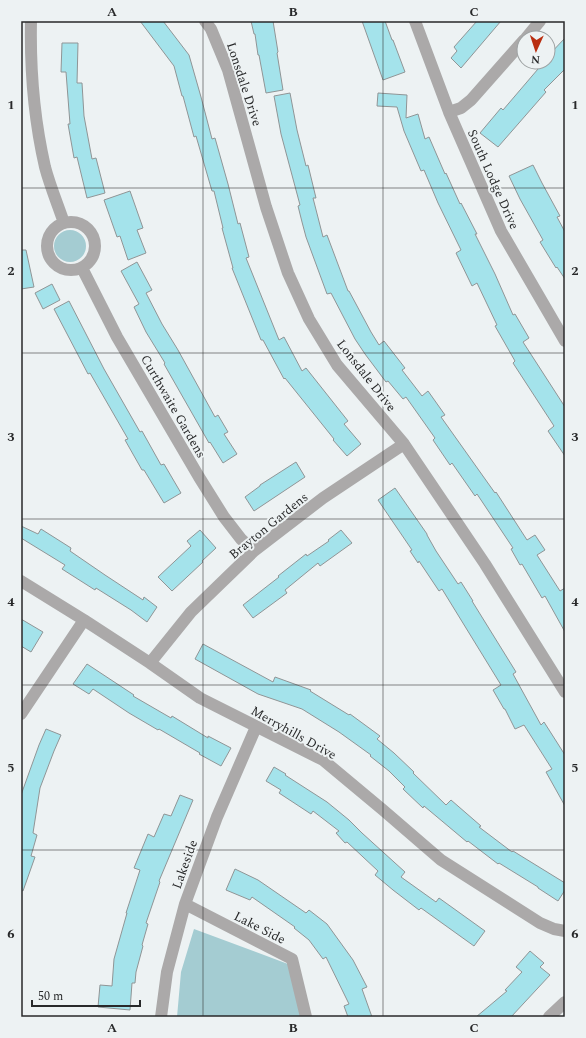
<svg xmlns="http://www.w3.org/2000/svg" width="586" height="1038" font-family="Spectral,serif">
<style>
.green{fill:#a4ccd2}
.building{fill:#a4e3eb;stroke:#909596}
.lines{fill:none;stroke-linecap:round;stroke-linejoin:round}
.street{stroke:#aba9a9;stroke-width:12}
.grid{fill:none;stroke:#28292a;stroke-width:1;stroke-opacity:0.55}
.labels{text-anchor:middle;stroke-width:4;stroke-linejoin:round;paint-order:stroke}
.street-label{font-size:13px;fill:#28292a;stroke:#edf2f3}
.neatline{fill:none;stroke:#28292a;stroke-width:1.5}
.grid-label{font-size:13px;text-anchor:middle;font-weight:bold;fill:#28292a}
</style>
<rect width="100%" height="100%" fill="#edf2f3"/>
<path class="green" d="M54 246a16 16 0 1 1 32 0a16 16 0 1 1-32 0Z
M 194,929 L 288,964 L 301,1017 L 177,1017 L 181,972 Z"/>
<path class="building" d="M 140,21 L 163,21 L 189,55 L 201,97 L 212,139 L 215,138 L 228,184 L 238,224 L 240,223 L 249,257 L 246,258 L 279,340 L 284,337 L 302,371 L 306,368 L 348,421 L 344,424 L 361,444 L 347,456 L 333,440 L 334,439 L 285,378 L 284,379 L 263,340 L 261,340 L 232,268 L 233,268 L 222,228 L 223,228 L 214,191 L 212,191 L 196,136 L 194,137 L 183,96 L 182,96 L 174,66 Z
M 251,21 L 273,21 L 278,52 L 277,53 L 283,90 L 266,93 L 259,55 L 258,55 L 255,34 L 254,34 Z
M 362,21 L 385,21 L 392,40 L 393,40 L 405,72 L 383,80 Z
M 477,21 L 501,21 L 461,68 L 451,58 L 457,51 L 454,47 Z
M 565,38 L 565,69 L 544,90 L 546,92 L 498,147 L 480,133 L 501,108 L 503,110 L 538,69 L 537,68 L 542,62 L 548,62 L 548,56 Z
M 62,43 L 78,43 L 77,83 L 82,83 L 84,116 L 92,159 L 96,158 L 105,193 L 87,198 L 77,157 L 74,158 L 68,124 L 70,124 L 66,72 L 61,72 Z
M 290,93 L 297,130 L 306,166 L 308,165 L 316,198 L 313,198 L 323,237 L 327,235 L 348,291 L 349,291 L 371,332 L 379,345 L 384,341 L 405,368 L 402,370 L 422,396 L 428,391 L 445,415 L 441,417 L 495,493 L 496,492 L 527,540 L 535,535 L 545,550 L 537,555 L 560,591 L 565,588 L 565,632 L 545,596 L 542,598 L 522,564 L 520,565 L 511,549 L 513,548 L 477,494 L 475,496 L 452,463 L 450,465 L 433,440 L 435,438 L 406,397 L 403,399 L 388,381 L 386,382 L 365,354 L 355,339 L 331,293 L 327,294 L 306,237 L 302,222 L 298,206 L 300,205 L 281,134 L 274,96 Z
M 378,93 L 407,95 L 406,118 L 418,114 L 425,139 L 429,137 L 445,174 L 446,173 L 460,204 L 461,203 L 477,234 L 475,234 L 495,274 L 513,315 L 515,314 L 529,338 L 523,342 L 565,407 L 565,456 L 548,431 L 554,426 L 513,363 L 515,361 L 495,326 L 497,325 L 477,283 L 472,286 L 456,253 L 461,250 L 438,203 L 424,170 L 421,171 L 404,131 L 397,107 L 377,106 Z
M 533,165 L 542,183 L 560,216 L 557,217 L 565,232 L 565,279 L 557,267 L 556,268 L 540,242 L 543,240 L 520,199 L 509,176 Z
M 130,191 L 143,228 L 137,230 L 146,253 L 128,260 L 120,236 L 117,237 L 104,200 Z
M 21,250 L 26,250 L 34,287 L 21,289 Z
M 137,262 L 152,290 L 146,293 L 162,324 L 178,350 L 215,417 L 218,415 L 228,432 L 224,434 L 237,454 L 223,463 L 210,442 L 209,443 L 164,364 L 165,363 L 146,332 L 134,307 L 139,304 L 121,271 Z
M 52,284 L 60,300 L 43,309 L 35,293 Z
M 69,301 L 104,369 L 140,432 L 142,431 L 161,465 L 164,464 L 181,493 L 164,503 L 144,470 L 142,470 L 125,440 L 128,439 L 90,373 L 88,374 L 54,309 Z
M 296,462 L 305,477 L 254,511 L 245,497 L 260,486 L 260,485 Z
M 395,488 L 427,534 L 427,535 L 436,551 L 458,584 L 461,582 L 473,601 L 472,601 L 516,672 L 513,674 L 541,725 L 544,722 L 565,755 L 565,806 L 546,772 L 552,769 L 524,725 L 515,729 L 505,709 L 504,709 L 493,690 L 501,685 L 458,615 L 442,589 L 439,591 L 419,561 L 418,563 L 410,551 L 412,550 L 378,500 Z
M 21,526 L 38,534 L 41,529 L 71,548 L 70,551 L 105,575 L 143,600 L 144,597 L 157,607 L 147,622 L 131,610 L 96,588 L 95,590 L 62,569 L 65,565 L 21,538 Z
M 200,530 L 216,548 L 202,561 L 203,562 L 172,591 L 158,577 L 191,546 L 187,541 Z
M 341,530 L 352,543 L 320,566 L 318,563 L 285,590 L 287,593 L 253,618 L 243,605 L 279,577 L 278,576 L 306,554 L 307,556 L 329,541 L 328,540 Z
M 21,619 L 43,632 L 31,652 L 21,646 Z
M 203,644 L 273,682 L 275,677 L 311,690 L 310,691 L 349,715 L 350,714 L 380,736 L 377,739 L 394,753 L 414,772 L 413,773 L 446,805 L 451,800 L 481,826 L 479,827 L 512,852 L 513,851 L 565,883 L 565,890 L 558,901 L 538,888 L 538,887 L 499,863 L 498,864 L 468,841 L 467,842 L 424,806 L 423,808 L 403,789 L 405,787 L 389,771 L 370,756 L 371,755 L 339,732 L 302,709 L 258,694 L 195,659 Z
M 87,664 L 134,695 L 133,696 L 171,718 L 172,716 L 208,738 L 208,736 L 231,748 L 221,766 L 199,754 L 200,753 L 159,729 L 158,730 L 129,713 L 93,689 L 89,694 L 73,684 Z
M 46,729 L 61,735 L 54,751 L 40,788 L 33,833 L 37,835 L 31,856 L 35,857 L 23,891 L 21,890 L 21,795 L 39,745 Z
M 274,767 L 286,774 L 285,775 L 327,802 L 349,820 L 362,833 L 405,872 L 401,877 L 436,902 L 439,898 L 485,931 L 474,946 L 421,908 L 419,910 L 393,890 L 375,875 L 378,871 L 347,842 L 345,843 L 336,833 L 339,831 L 313,811 L 311,814 L 279,793 L 281,790 L 266,781 Z
M 180,795 L 193,800 L 159,881 L 160,882 L 146,923 L 148,924 L 142,945 L 143,946 L 136,972 L 135,983 L 132,983 L 130,1010 L 98,1007 L 100,985 L 112,986 L 114,959 L 127,913 L 126,913 L 140,870 L 134,868 L 148,834 L 154,837 L 164,814 L 171,816 Z
M 235,869 L 258,880 L 306,913 L 309,910 L 327,924 L 353,960 L 367,987 L 362,989 L 372,1017 L 348,1017 L 344,1006 L 349,1004 L 326,957 L 323,959 L 309,940 L 294,928 L 295,927 L 252,897 L 250,900 L 226,890 Z
M 530,951 L 544,963 L 540,967 L 550,975 L 511,1017 L 476,1017 L 507,991 L 505,990 L 522,972 L 516,967 Z"/>
<g class="lines">
<path class="street" d="M 31,21 C 30,70 34,119 45,167 C 50,186 58,205 64,223
M 205,21 L 211,29 L 228,70 L 266,207 L 288,273 L 309,319 L 337,365 L 404,444 L 485,564 L 565,692
M 415,21 L 449,112 L 501,231 L 565,341
M 526,38 L 540,21
M 449,112 L 461,108 L 471,100 L 524,40
M47 246a24 24 0 1 1 48 0a24 24 0 1 1-48 0Z
M 82,268 L 117,337 L 199,477 L 224,517 L 241,539 L 254,551
M 21,581 L 84,620 L 150,663 L 200,698 L 323,760 L 383,810 L 441,860 L 540,923 L 554,929 L 565,931
M 150,663 L 191,612 L 254,551 L 323,498 L 404,444
M 21,714 L 84,620
M 185,904 L 292,959 L 306,1017
M 161,1017 L 167,972 L 185,904 L 217,817 L 256,727
M 549,1017 L 565,1002"/>
</g>
<path class="grid" d="M 203,21 L 203,1017M 383,21 L 383,1017M 21,188 L 565,188M 21,353 L 565,353M 21,519 L 565,519M 21,685 L 565,685M 21,850 L 565,850"/>
<g class="labels">
<g class="street-label">
<text transform="translate(245 84) rotate(72)" y="5">Lonsdale Drive</text>
<text transform="translate(494 179) rotate(66)" y="5">South Lodge Drive</text>
<text transform="translate(367 375) rotate(52)" y="5">Lonsdale Drive</text>
<text transform="translate(174 406) rotate(60)" y="5">Curthwaite Gardens</text>
<text transform="translate(268 525) rotate(-39)" y="5">Brayton Gardens</text>
<text transform="translate(294 732) rotate(29)" y="5">Merryhills Drive</text>
<text transform="translate(184 864) rotate(-70)" y="5">Lakeside</text>
<text transform="translate(260 927) rotate(27)" y="5">Lake Side</text>
</g>
</g>
<rect width="586" height="1038" fill="none" stroke="#edf2f3" stroke-width="44"/>
<g transform="translate(536 50) rotate(183)"><circle r="19" fill="#edf2f3" stroke="#9ea2a3"/>
<path d="M0-3L7 15L0 10L-7 15Z" fill="#b92e10"/>
<text y="-6" font-size="11" font-weight="bold" text-anchor="middle" fill="#28292a">N</text>
</g>
<path d="M32 1000v6h108v-6" fill="none" stroke="#28292a" stroke-width="2"/>
<text x="38" y="1000" font-size="12" fill="#28292a" stroke="#edf2f3" stroke-width="3" paint-order="stroke">50 m</text>
<rect x="22" y="22" width="542" height="994" class="neatline"/>
<g class="grid-label">
<text x="112" y="16">A</text>
<text x="293" y="16">B</text>
<text x="474" y="16">C</text>
<text x="11" y="109">1</text>
<text x="575" y="109">1</text>
<text x="11" y="275">2</text>
<text x="575" y="275">2</text>
<text x="11" y="441">3</text>
<text x="575" y="441">3</text>
<text x="11" y="606">4</text>
<text x="575" y="606">4</text>
<text x="11" y="772">5</text>
<text x="575" y="772">5</text>
<text x="11" y="938">6</text>
<text x="575" y="938">6</text>
<text x="112" y="1032">A</text>
<text x="293" y="1032">B</text>
<text x="474" y="1032">C</text>
</g>
</svg>
